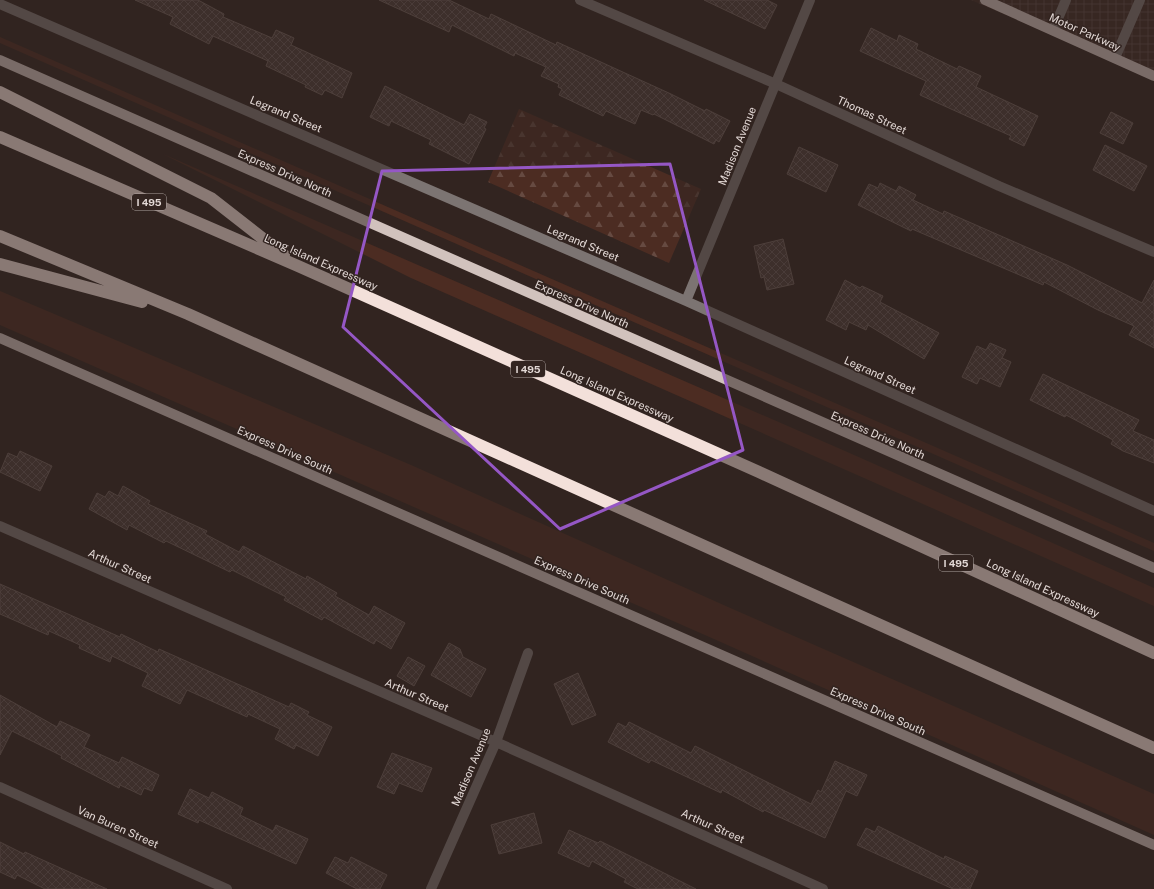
<svg xmlns="http://www.w3.org/2000/svg" width="1154" height="889" font-family="'Public Sans',sans-serif">
<style>
.industrial{fill:url(#industrial-grid)}
.green{fill:#4c2c22}
.forest{fill:url(#forest-firs)}
.building{fill:url(#building-cross-hatch);stroke:#6f5f5a}
.lines{fill:none;stroke-linecap:round;stroke-linejoin:round}
.minor{stroke:#7c7472;stroke-width:10}
.major{stroke:#d1c2bd;stroke-width:10}
.highway{stroke:#f3e0da;stroke-width:12}
.marked{fill:none;stroke:#9557c5;stroke-width:3;stroke-linejoin:round}
.labels{text-anchor:middle;stroke-width:3;stroke-linejoin:round;paint-order:stroke}
.shield{fill:#322420;stroke:#aea39f;stroke-width:1}
.shield-label{font-size:10px;font-weight:bold;fill:#e3d9d6}
.street-label{font-size:11px;fill:#e3d9d6;stroke:#322420}
</style>
<defs>
<pattern id="industrial-grid" width="8" height="8" patternUnits="userSpaceOnUse"><rect width="8" height="8" fill="#3f2a24"/><path d="M0 4h8M4 0v8" fill="none" stroke="#5b4843"/></pattern>
<pattern id="forest-firs" width="22" height="20" patternUnits="userSpaceOnUse"><rect width="22" height="20" fill="#4c2c22"/><path d="M5 1l3.5 6h-7zM16 11l3.5 6h-7z" fill="#664a41"/></pattern>
<pattern id="building-cross-hatch" width="8" height="8" patternUnits="userSpaceOnUse"><rect width="8" height="8" fill="#4c3d38"/><path d="M0 0l8 8M0 8l8-8" fill="none" stroke="#665854"/></pattern>
</defs>
<rect width="100%" height="100%" fill="#322420"/>
<path class="industrial" d="M 971,0 L 1154,0 L 1154,79 Z"/>
<path class="green" d="M 0,37 L 1154,543 L 1154,551 L 0,43 Z
M 163,154 L 845,451 L 1154,588 L 1154,606 L 411,278 Z
M 0,291 L 411,465 L 728,607 L 1154,794 L 1154,835 L 714,639 L 0,325 Z"/>
<path class="forest" d="M 519,109 L 701,189 L 669,263 L 488,182 Z"/>
<path class="building" d="M 135,0 L 198,0 L 224,14 L 223,17 L 272,38 L 276,30 L 294,38 L 291,45 L 352,73 L 342,98 L 325,90 L 322,95 L 305,87 L 306,85 L 266,66 L 268,61 L 213,36 L 209,44 L 170,24 L 173,17 Z
M 379,0 L 449,0 L 489,19 L 491,14 L 556,45 L 557,42 L 671,94 L 705,111 L 706,109 L 730,121 L 719,142 L 716,140 L 714,144 L 654,114 L 653,115 L 641,110 L 635,124 L 606,111 L 603,116 L 559,95 L 562,89 L 558,87 L 559,84 L 541,76 L 546,67 L 515,53 L 514,56 L 452,25 L 449,32 Z
M 704,0 L 767,0 L 777,5 L 765,29 Z
M 871,28 L 897,41 L 899,35 L 918,44 L 916,49 L 957,69 L 959,66 L 981,76 L 976,87 L 1038,116 L 1024,146 L 1009,139 L 1011,136 L 920,95 L 926,81 L 860,51 Z
M 385,86 L 464,125 L 470,114 L 487,122 L 484,128 L 486,129 L 469,164 L 429,144 L 431,140 L 391,121 L 389,126 L 370,117 Z
M 1111,112 L 1133,123 L 1123,144 L 1100,133 Z
M 1105,145 L 1147,166 L 1134,191 L 1093,170 Z
M 799,147 L 838,165 L 826,192 L 787,174 Z
M 880,183 L 896,191 L 899,186 L 916,195 L 913,200 L 943,214 L 944,211 L 1067,265 L 1142,303 L 1154,280 L 1154,348 L 1129,335 L 1134,326 L 1098,310 L 1044,282 L 1043,285 L 912,229 L 911,231 L 858,205 L 869,184 L 878,188 Z
M 783,239 L 794,284 L 767,290 L 764,277 L 761,278 L 754,246 Z
M 845,280 L 860,288 L 862,286 L 883,296 L 880,302 L 939,333 L 924,359 L 868,325 L 866,330 L 849,322 L 846,330 L 826,320 Z
M 990,343 L 1006,350 L 1002,358 L 1011,362 L 1000,387 L 980,378 L 977,384 L 962,377 L 977,346 L 986,350 Z
M 1043,374 L 1139,420 L 1133,431 L 1154,440 L 1154,463 L 1123,451 L 1111,444 L 1113,440 L 1066,415 L 1065,417 L 1030,400 Z
M 20,451 L 52,466 L 40,491 L 0,472 L 8,453 L 17,457 Z
M 123,486 L 150,501 L 148,504 L 207,531 L 205,534 L 239,552 L 243,546 L 306,579 L 307,576 L 337,593 L 335,596 L 369,615 L 374,606 L 405,623 L 391,649 L 376,640 L 374,644 L 324,617 L 322,620 L 284,600 L 286,597 L 232,570 L 230,572 L 166,541 L 164,543 L 129,525 L 127,530 L 89,509 L 97,493 L 105,497 L 109,491 L 118,496 Z
M 0,584 L 120,637 L 121,634 L 158,652 L 159,649 L 289,707 L 291,703 L 309,712 L 307,715 L 332,727 L 318,756 L 296,745 L 294,749 L 275,739 L 280,729 L 248,714 L 247,717 L 187,690 L 180,704 L 142,686 L 148,673 L 112,656 L 110,662 L 79,648 L 80,645 L 49,631 L 48,635 L 0,614 Z
M 449,643 L 460,649 L 463,657 L 486,669 L 471,697 L 431,675 Z
M 408,657 L 425,666 L 414,686 L 397,676 Z
M 578,673 L 596,715 L 572,725 L 554,684 Z
M 0,695 L 57,727 L 60,721 L 90,735 L 84,747 L 119,763 L 122,757 L 159,775 L 152,791 L 144,788 L 141,795 L 120,785 L 119,788 L 61,758 L 62,756 L 12,731 L 0,755 Z
M 629,722 L 691,753 L 695,746 L 811,804 L 818,790 L 821,792 L 835,761 L 867,775 L 857,796 L 846,791 L 825,838 L 764,810 L 763,812 L 722,790 L 721,793 L 651,760 L 649,763 L 608,742 L 618,723 L 626,727 Z
M 392,753 L 432,768 L 422,792 L 399,783 L 394,794 L 377,787 Z
M 190,789 L 209,798 L 212,792 L 243,808 L 240,815 L 273,831 L 276,825 L 308,839 L 296,864 L 199,820 L 198,823 L 178,814 Z
M 534,813 L 542,843 L 499,854 L 491,825 Z
M 878,826 L 944,859 L 945,856 L 978,871 L 970,889 L 953,889 L 857,845 L 866,828 L 875,832 Z
M 569,830 L 598,843 L 600,841 L 696,889 L 638,889 L 624,882 L 626,879 L 592,861 L 589,867 L 558,853 Z
M 0,842 L 24,854 L 25,852 L 107,889 L 45,889 L 17,875 L 15,879 L 0,872 Z
M 335,857 L 348,863 L 351,857 L 387,875 L 380,889 L 357,889 L 326,873 Z"/>
<g class="lines">
<path class="minor" d="M 580,0 L 776,84 L 999,186 L 1154,252
M 0,4 L 686,301 L 1154,511
M 1053,30 L 1066,0
M 1115,58 L 1140,0
M 686,301 L 810,0
M 0,526 L 496,742 L 823,889
M 0,787 L 227,889
M 431,889 L 496,742 L 528,653"/>
<path class="major" d="M 985,0 L 1154,76
M 0,60 L 1154,568
M 0,338 L 1154,845"/>
<path class="highway" d="M 0,92 L 211,198 L 284,255
M 0,137 L 298,266 L 759,472 L 1154,653
M 0,236 L 188,314 L 1154,748
M 0,264 L 142,302"/>
</g>
<path d="M0 0H1154V889H0ZM 670,164 L 743,450 L 560,529 L 343,327 L 382,171 Z" fill="#322420" fill-opacity=".55" fill-rule="evenodd"/>
<path class="marked" d="M 670,164 L 743,450 L 560,529 L 343,327 L 382,171 Z"/>
<g class="labels">
<g class="shield">
<rect x="132" y="194" width="34" height="16" rx="3"/>
<rect x="511" y="361" width="34" height="16" rx="3"/>
<rect x="939" y="555" width="34" height="16" rx="3"/>
</g>
<g class="shield-label">
<text x="149" y="206">I 495</text>
<text x="528" y="373">I 495</text>
<text x="956" y="567">I 495</text>
</g>
<g class="street-label">
<text transform="translate(1085 32) rotate(24)" y="4">Motor Parkway</text>
<text transform="translate(286 114) rotate(23)" y="4">Legrand Street</text>
<text transform="translate(872 115) rotate(25)" y="4">Thomas Street</text>
<text transform="translate(737 146) rotate(-68)" y="4">Madison Avenue</text>
<text transform="translate(285 173) rotate(24)" y="4">Express Drive North</text>
<text transform="translate(583 243) rotate(23)" y="4">Legrand Street</text>
<text transform="translate(321 262) rotate(24)" y="4">Long Island Expressway</text>
<text transform="translate(582 304) rotate(24)" y="4">Express Drive North</text>
<text transform="translate(880 375) rotate(24)" y="4">Legrand Street</text>
<text transform="translate(617 394) rotate(24)" y="4">Long Island Expressway</text>
<text transform="translate(878 435) rotate(24)" y="4">Express Drive North</text>
<text transform="translate(285 450) rotate(24)" y="4">Express Drive South</text>
<text transform="translate(120 566) rotate(24)" y="4">Arthur Street</text>
<text transform="translate(582 580) rotate(24)" y="4">Express Drive South</text>
<text transform="translate(1043 588) rotate(25)" y="4">Long Island Expressway</text>
<text transform="translate(417 695) rotate(23)" y="4">Arthur Street</text>
<text transform="translate(878 711) rotate(24)" y="4">Express Drive South</text>
<text transform="translate(471 767) rotate(-67)" y="4">Madison Avenue</text>
<text transform="translate(713 826) rotate(24)" y="4">Arthur Street</text>
<text transform="translate(118 827) rotate(24)" y="4">Van Buren Street</text>
</g>
</g>
</svg>
